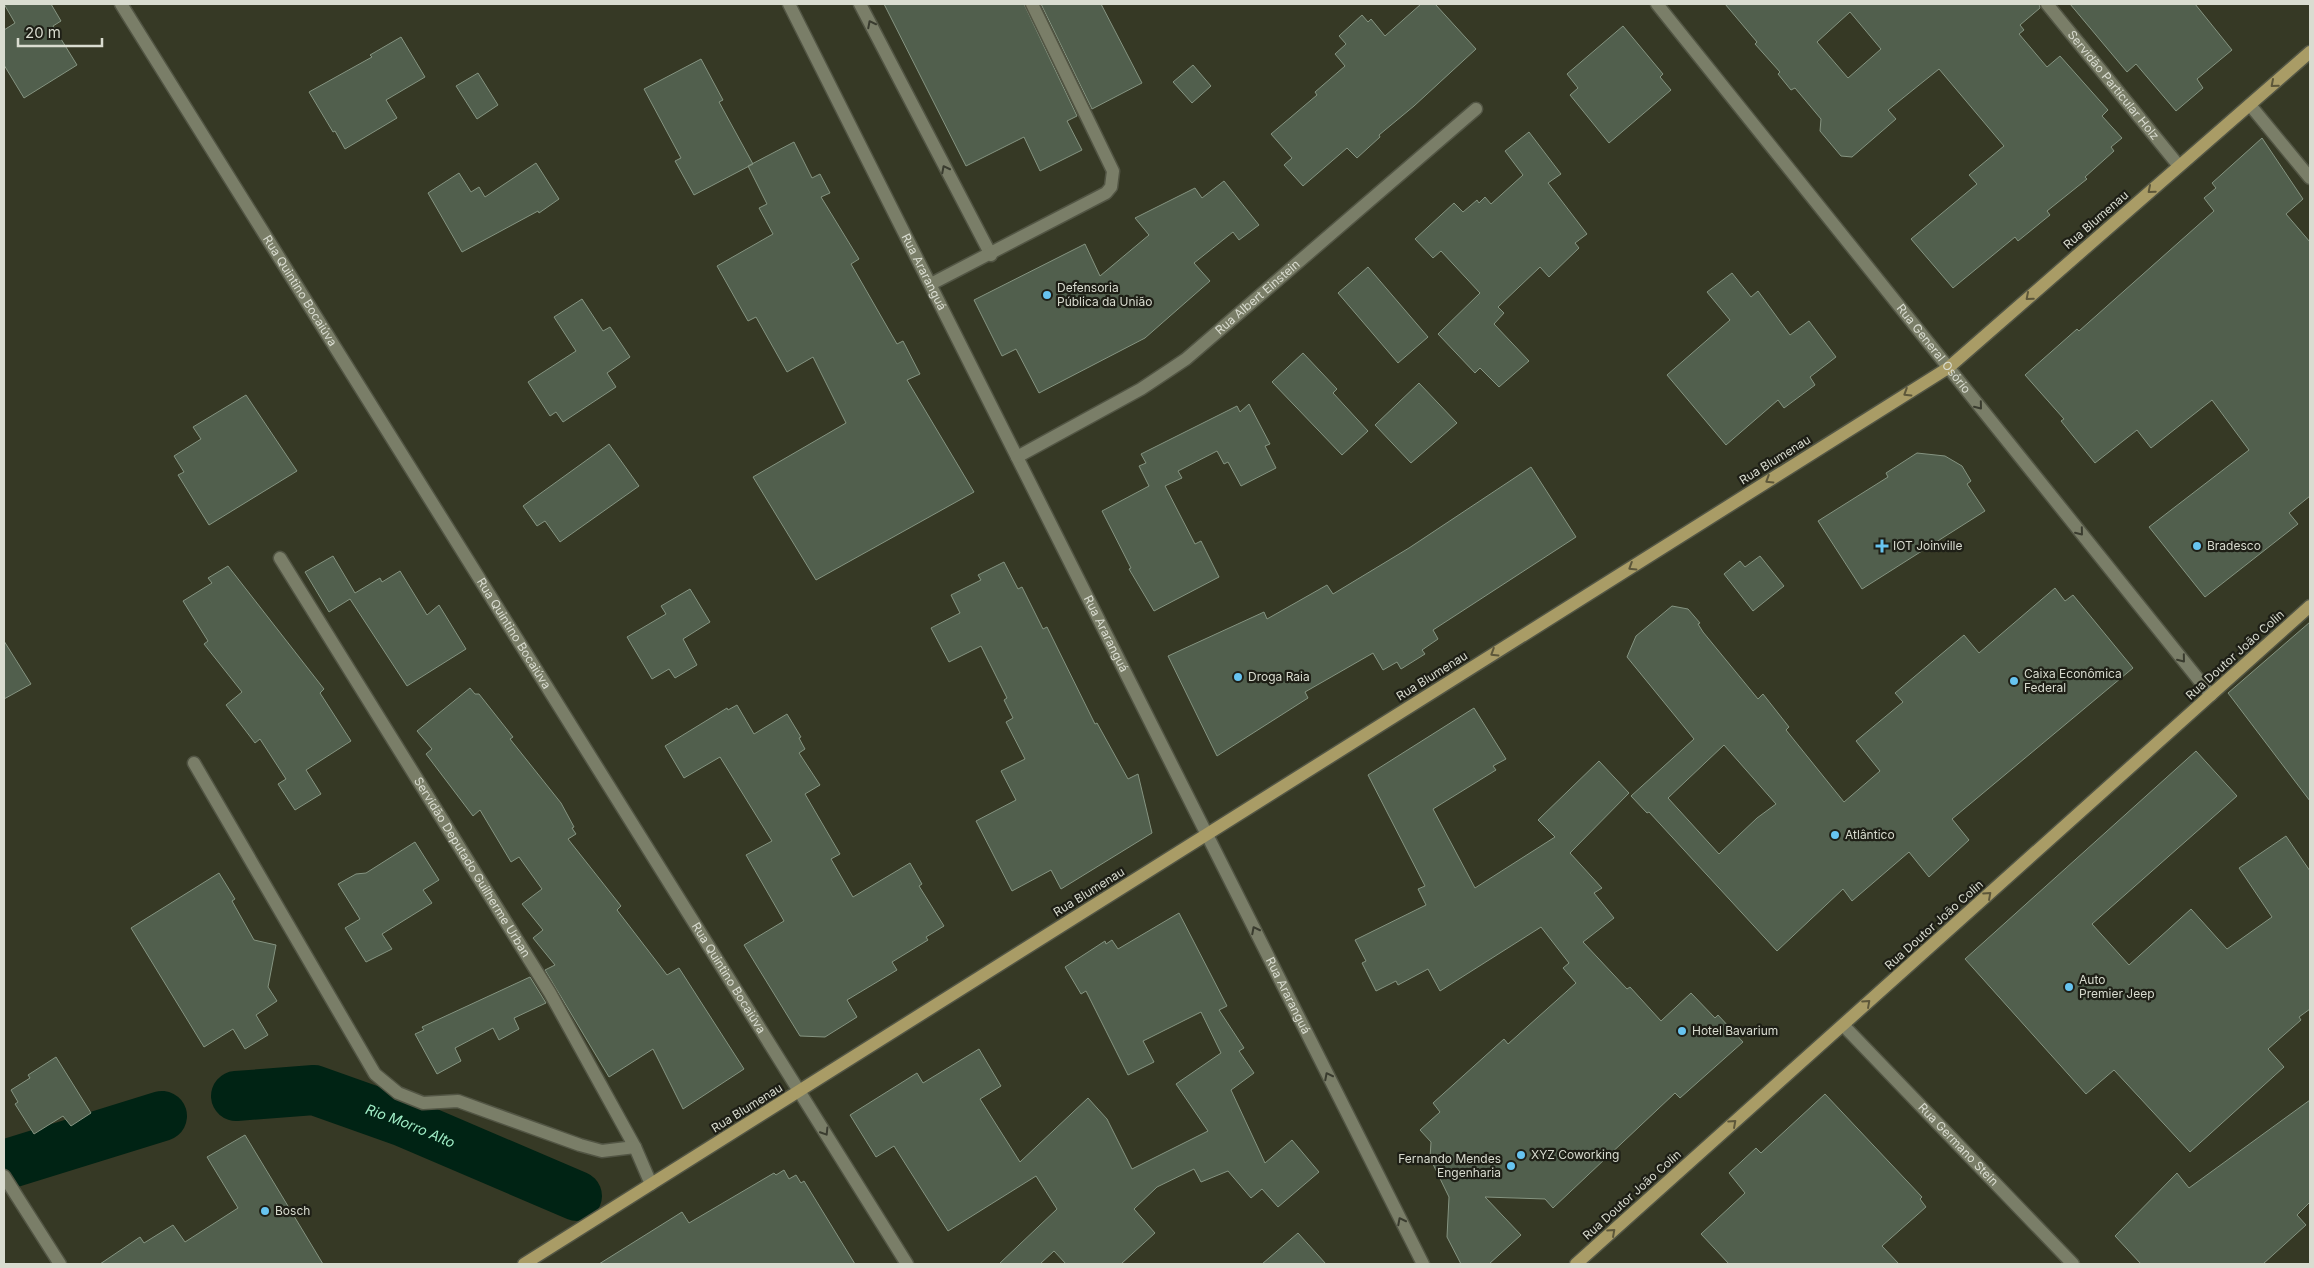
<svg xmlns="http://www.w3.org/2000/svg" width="2314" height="1268" font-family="Inter,sans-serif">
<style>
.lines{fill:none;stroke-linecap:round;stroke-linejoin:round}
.river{stroke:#002314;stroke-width:50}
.building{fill:#515f4d;stroke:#859481;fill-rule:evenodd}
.minor-casing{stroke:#525544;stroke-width:15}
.major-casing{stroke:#525544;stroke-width:15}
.minor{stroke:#7a7e68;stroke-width:12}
.major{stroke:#a99c66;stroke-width:12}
.oneway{stroke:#3a3c2f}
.oneway2{stroke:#5d573a}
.poi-dot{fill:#67c4f0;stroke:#1e1f16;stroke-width:2}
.labels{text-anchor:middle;stroke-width:4.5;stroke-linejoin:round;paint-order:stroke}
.street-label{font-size:12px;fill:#d9dcd0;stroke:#1e1f16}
.poi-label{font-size:12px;fill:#d9dcd0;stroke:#1e1f16;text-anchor:start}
.water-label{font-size:14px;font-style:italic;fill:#a1efc8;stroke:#1e1f16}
</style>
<rect width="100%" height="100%" fill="#363925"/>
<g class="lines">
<g class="river">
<path id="s1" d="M 236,1096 L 314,1090 L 404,1122 L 577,1196"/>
<path d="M 4,1165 L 162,1116"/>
</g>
</g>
<path class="building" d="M 4,4 L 51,4 L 61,21 L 53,26 L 77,65 L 24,98 L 4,65 L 4,30 L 15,23 Z
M 884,4 L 1024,4 L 1077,116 L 1067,121 L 1082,150 L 1040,171 L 1024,137 L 966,166 Z
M 1041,4 L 1101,4 L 1142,83 L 1092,109 Z
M 1421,4 L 1435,4 L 1476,49 L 1414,106 L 1379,135 L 1380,137 L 1357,158 L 1347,148 L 1303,186 L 1284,165 L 1292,158 L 1271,134 L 1317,95 L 1315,92 L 1345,66 L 1335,54 L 1346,44 L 1339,36 L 1362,15 L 1368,22 L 1371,19 L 1385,36 Z
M 1725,4 L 2039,4 L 2040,8 L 2020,25 L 2024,30 L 2019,34 L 2047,67 L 2060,56 L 2108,110 L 2102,116 L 2122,138 L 2111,147 L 2114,151 L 2085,177 L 2087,179 L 2047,211 L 2050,215 L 2018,241 L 2015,237 L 1953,288 L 1911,239 L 1977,184 L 1969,175 L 2004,146 L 1939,69 L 1888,110 L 1896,119 L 1852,157 L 1841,156 L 1820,131 L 1821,119 L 1795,88 L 1791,90 L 1778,74 L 1780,72 L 1755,44 L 1757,42 ZM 1850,12 L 1881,49 L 1848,78 L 1817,42 Z
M 2070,4 L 2195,4 L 2232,50 L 2197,79 L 2203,88 L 2176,111 L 2136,64 L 2127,72 Z
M 1623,26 L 1663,74 L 1660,77 L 1671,90 L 1609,143 L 1570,95 L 1578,88 L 1567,74 Z
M 401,37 L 425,77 L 386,100 L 397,118 L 345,149 L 335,131 L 333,132 L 309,92 L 372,57 L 370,55 Z
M 701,59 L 723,100 L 719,102 L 753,164 L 694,195 L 675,161 L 681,158 L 644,89 Z
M 1193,65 L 1211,86 L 1192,103 L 1173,82 Z
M 478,73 L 498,105 L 477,119 L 456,86 Z
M 1529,132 L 1561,174 L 1548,183 L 1587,234 L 1575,243 L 1579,248 L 1549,277 L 1540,267 L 1498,307 L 1504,313 L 1494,324 L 1529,361 L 1499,387 L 1480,368 L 1475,373 L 1438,334 L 1480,293 L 1441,251 L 1433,258 L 1415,239 L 1454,203 L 1463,212 L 1477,200 L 1479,203 L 1485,197 L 1491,204 L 1523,175 L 1505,151 Z
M 2262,138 L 2303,199 L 2286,214 L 2310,242 L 2310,496 L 2289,513 L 2298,524 L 2205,597 L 2149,527 L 2249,450 L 2212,400 L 2151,448 L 2137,430 L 2095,463 L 2061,421 L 2064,419 L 2025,375 L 2077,329 L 2079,331 L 2214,211 L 2204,198 L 2216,188 L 2212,183 Z
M 794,142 L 812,178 L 820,174 L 830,193 L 821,197 L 859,259 L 851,264 L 897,344 L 903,341 L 920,374 L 907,380 L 974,492 L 816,580 L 753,477 L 846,423 L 813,357 L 787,372 L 756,317 L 748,321 L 717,266 L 773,234 L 759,208 L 767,204 L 748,166 Z
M 536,163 L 559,199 L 539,213 L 538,211 L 462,252 L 428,193 L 459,173 L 471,192 L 479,187 L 485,197 Z
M 1224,181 L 1259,225 L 1239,240 L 1233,232 L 1194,263 L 1210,281 L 1145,338 L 1039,393 L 1016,349 L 1002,356 L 974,300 L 1085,244 L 1100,276 L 1149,235 L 1135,218 L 1195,188 L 1202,198 Z
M 1368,267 L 1428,337 L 1398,363 L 1338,293 Z
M 1732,273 L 1751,297 L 1758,291 L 1790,335 L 1809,321 L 1836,357 L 1810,377 L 1815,385 L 1784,408 L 1778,400 L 1726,445 L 1667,375 L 1730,320 L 1707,292 Z
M 582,299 L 603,331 L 610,327 L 630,357 L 607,373 L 616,387 L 563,422 L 556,412 L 550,416 L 528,382 L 576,351 L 554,317 Z
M 1303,353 L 1337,389 L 1333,393 L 1368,431 L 1342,455 L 1272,382 Z
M 1419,383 L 1457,423 L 1411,463 L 1375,425 Z
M 246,395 L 297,471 L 209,525 L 178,475 L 184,472 L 174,456 L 201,439 L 193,427 Z
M 1249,404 L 1270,444 L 1265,446 L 1276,468 L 1241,486 L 1228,462 L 1224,464 L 1217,451 L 1178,471 L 1182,478 L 1165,486 L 1195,544 L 1201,541 L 1219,577 L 1154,611 L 1129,569 L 1131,568 L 1102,511 L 1149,486 L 1139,466 L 1146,463 L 1141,454 L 1237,406 L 1240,412 Z
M 609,444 L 639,486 L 560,542 L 545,521 L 537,526 L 523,506 Z
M 1917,453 L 1945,456 L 1962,466 L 1971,481 L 1967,484 L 1985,511 L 1862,589 L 1818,521 L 1888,477 L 1886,473 Z
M 1531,467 L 1576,537 L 1433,630 L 1438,639 L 1422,650 L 1425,654 L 1401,669 L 1397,662 L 1383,670 L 1373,653 L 1305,692 L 1308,698 L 1217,756 L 1168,656 L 1264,612 L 1267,619 L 1327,585 L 1333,594 L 1409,548 Z
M 333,556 L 355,593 L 380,578 L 382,582 L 400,571 L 427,615 L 439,605 L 466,649 L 407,686 L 350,599 L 329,612 L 305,572 Z
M 1760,556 L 1784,586 L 1753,611 L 1724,574 L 1740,561 L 1745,567 Z
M 1004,562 L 1018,589 L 1022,587 L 1043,629 L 1047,627 L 1095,724 L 1097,723 L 1128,779 L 1138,774 L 1152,833 L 1061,889 L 1051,870 L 1012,891 L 976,821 L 1016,800 L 1001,771 L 1025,759 L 1006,722 L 1013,718 L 1004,700 L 1007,698 L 981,646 L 949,662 L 931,628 L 960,613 L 951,595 L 981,580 L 978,575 Z
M 228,566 L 324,689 L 320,693 L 351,741 L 306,770 L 321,794 L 295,810 L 278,784 L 286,779 L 260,739 L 255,743 L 226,705 L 242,692 L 204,644 L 208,641 L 183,601 L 212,583 L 208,578 Z
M 2055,588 L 2065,601 L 2073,595 L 2133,668 L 1952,819 L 1969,840 L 1929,877 L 1909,852 L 1852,901 L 1843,889 L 1777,951 L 1649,812 L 1647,813 L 1631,796 L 1694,739 L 1627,657 L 1636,636 L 1672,606 L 1688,609 L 1700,623 L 1698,624 L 1703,632 L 1758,699 L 1763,694 L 1789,727 L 1786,730 L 1844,802 L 1880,771 L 1856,741 L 1903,702 L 1895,693 L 1964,635 L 1979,653 ZM 1724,745 L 1776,804 L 1757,818 L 1719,854 L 1668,798 Z
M 690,589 L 710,622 L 683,639 L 697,665 L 675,678 L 669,669 L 652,679 L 627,637 L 666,614 L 661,606 Z
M 2310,622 L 2310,801 L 2228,693 Z
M 4,641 L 31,684 L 4,699 Z
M 470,688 L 475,694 L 479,694 L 513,737 L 510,739 L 561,803 L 574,827 L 572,828 L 576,834 L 568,839 L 621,906 L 617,910 L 667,975 L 679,968 L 744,1069 L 683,1109 L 653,1049 L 609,1077 L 545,970 L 555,965 L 533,938 L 543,930 L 522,904 L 542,889 L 519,857 L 511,862 L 480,810 L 473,816 L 426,754 L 432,749 L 417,731 Z
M 737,705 L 754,734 L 787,714 L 801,737 L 799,738 L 805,749 L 799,753 L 820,785 L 805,794 L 840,854 L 831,859 L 853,897 L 910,863 L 922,884 L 919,886 L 944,926 L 926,937 L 928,940 L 892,962 L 897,970 L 847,1000 L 857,1017 L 825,1037 L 800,1036 L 744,945 L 784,921 L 746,855 L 772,841 L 720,757 L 684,778 L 665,746 L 727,708 L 728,710 Z
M 1474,708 L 1506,759 L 1493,766 L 1496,770 L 1433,809 L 1475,888 L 1555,837 L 1538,820 L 1599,761 L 1629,793 L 1570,853 L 1602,888 L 1594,893 L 1614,918 L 1583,942 L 1627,989 L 1630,987 L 1661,1021 L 1691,993 L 1715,1018 L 1718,1015 L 1743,1042 L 1680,1098 L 1675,1093 L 1553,1208 L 1545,1199 L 1485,1197 L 1521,1235 L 1489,1264 L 1461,1264 L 1447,1237 L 1449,1197 L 1430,1158 L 1431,1142 L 1420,1130 L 1440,1112 L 1433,1103 L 1504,1039 L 1508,1044 L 1576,983 L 1563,968 L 1569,963 L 1541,927 L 1440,991 L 1428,969 L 1398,985 L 1396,981 L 1376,991 L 1362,963 L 1366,961 L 1355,940 L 1426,905 L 1418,889 L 1425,886 L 1368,775 Z
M 2196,751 L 2237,796 L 2092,924 L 2129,965 L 2191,909 L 2227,949 L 2272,917 L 2239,868 L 2286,836 L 2310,871 L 2310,1009 L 2299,1017 L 2301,1020 L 2268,1049 L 2284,1067 L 2190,1152 L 2114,1070 L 2086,1094 L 1965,959 Z
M 415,842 L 439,880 L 423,890 L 432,903 L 382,934 L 392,949 L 366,962 L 345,928 L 360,919 L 338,884 L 356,874 L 366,873 Z
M 219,873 L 235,899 L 232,901 L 254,940 L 276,945 L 268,987 L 277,1001 L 256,1015 L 268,1035 L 245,1049 L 233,1029 L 204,1047 L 131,928 Z
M 1179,913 L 1227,1006 L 1219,1010 L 1244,1048 L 1239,1051 L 1254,1073 L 1231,1090 L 1265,1163 L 1292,1140 L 1319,1172 L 1278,1207 L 1262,1189 L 1251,1198 L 1228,1171 L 1201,1182 L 1194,1169 L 1157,1187 L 1134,1209 L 1155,1233 L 1121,1264 L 1066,1264 L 1054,1251 L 1040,1264 L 999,1264 L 1057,1209 L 1036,1176 L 948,1231 L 894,1146 L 876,1157 L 850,1115 L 917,1073 L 923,1083 L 979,1049 L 1001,1086 L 980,1099 L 1020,1162 L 1088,1098 L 1107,1119 L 1132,1169 L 1208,1131 L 1176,1084 L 1221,1053 L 1201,1012 L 1143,1041 L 1154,1062 L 1128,1075 L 1086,991 L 1081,994 L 1065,967 L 1105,941 L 1106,944 L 1112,940 L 1118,949 Z
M 530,977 L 546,1003 L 514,1018 L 519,1029 L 499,1040 L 493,1028 L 455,1048 L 461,1061 L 437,1074 L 415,1034 L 424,1030 L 422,1027 Z
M 56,1057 L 91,1113 L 71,1126 L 63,1116 L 34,1134 L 15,1104 L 18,1102 L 11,1090 L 30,1078 L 28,1075 Z
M 1825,1094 L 1922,1197 L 1920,1199 L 1926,1207 L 1882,1246 L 1899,1264 L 1729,1264 L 1701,1234 L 1745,1193 L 1729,1173 L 1756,1148 L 1761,1153 Z
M 2310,1100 L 2310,1202 L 2297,1215 L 2306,1225 L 2263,1264 L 2141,1264 L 2115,1236 L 2177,1173 L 2189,1188 Z
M 245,1135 L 323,1264 L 100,1264 L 140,1237 L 144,1243 L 173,1225 L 185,1242 L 238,1208 L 207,1157 Z
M 784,1170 L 789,1179 L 796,1175 L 801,1183 L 804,1181 L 855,1264 L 599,1264 L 682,1212 L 689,1223 L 774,1173 L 776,1175 Z
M 1298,1233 L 1326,1264 L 1262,1264 Z"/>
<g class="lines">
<defs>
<g id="minor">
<path id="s2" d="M 121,4 L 907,1264"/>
<path id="s3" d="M 789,4 L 1423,1264"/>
<path d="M 860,4 L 991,255"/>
<path id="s4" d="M 1657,4 L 2211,695"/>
<path id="s5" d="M 2047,4 L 2179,166"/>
<path d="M 2250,105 L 2310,178"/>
<path d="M 931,284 L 1106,193 L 1111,187 L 1113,171 L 1032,4"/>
<path id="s6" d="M 1017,457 L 1141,389 L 1186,359 L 1476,109"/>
<path id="s7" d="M 280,558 L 550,993 L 635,1147 L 651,1184"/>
<path d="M 194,763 L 375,1074 L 398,1093 L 423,1103 L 458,1101 L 580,1145 L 602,1151 L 635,1147"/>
<path id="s8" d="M 1843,1025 L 2073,1264"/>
<path d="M 4,1176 L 60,1264"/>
</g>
<path id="major" d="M 524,1264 L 1948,368 L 2310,52
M 1576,1264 L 2310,606"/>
</defs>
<use href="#minor" class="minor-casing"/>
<use href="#major" class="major-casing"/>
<use href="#minor" class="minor"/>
<use href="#major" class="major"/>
</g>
<defs><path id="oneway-chevron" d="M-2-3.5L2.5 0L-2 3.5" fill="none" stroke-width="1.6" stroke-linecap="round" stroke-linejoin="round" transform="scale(1.25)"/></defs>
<g class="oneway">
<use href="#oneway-chevron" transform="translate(871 24) rotate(-117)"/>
<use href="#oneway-chevron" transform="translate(945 169) rotate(-117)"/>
<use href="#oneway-chevron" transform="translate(1979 406) rotate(51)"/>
<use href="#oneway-chevron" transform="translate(2080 532) rotate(51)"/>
<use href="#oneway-chevron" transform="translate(2182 659) rotate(51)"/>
<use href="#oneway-chevron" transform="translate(1255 930) rotate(-117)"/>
<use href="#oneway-chevron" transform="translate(1328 1076) rotate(-117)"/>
<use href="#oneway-chevron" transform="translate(825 1132) rotate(58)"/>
<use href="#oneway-chevron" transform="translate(1401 1221) rotate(-117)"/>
</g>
<g class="oneway2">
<use href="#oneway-chevron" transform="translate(2274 84) rotate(139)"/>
<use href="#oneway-chevron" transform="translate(2151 190) rotate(139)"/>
<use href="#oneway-chevron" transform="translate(2029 297) rotate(139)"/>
<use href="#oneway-chevron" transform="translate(1907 393) rotate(148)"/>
<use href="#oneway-chevron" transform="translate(1769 480) rotate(148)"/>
<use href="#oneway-chevron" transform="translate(1632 567) rotate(148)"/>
<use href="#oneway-chevron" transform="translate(1494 653) rotate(148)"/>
<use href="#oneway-chevron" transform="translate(1988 895) rotate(-42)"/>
<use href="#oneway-chevron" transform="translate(1867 1003) rotate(-42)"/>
<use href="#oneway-chevron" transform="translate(1733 1123) rotate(-42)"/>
<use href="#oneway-chevron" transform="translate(1612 1232) rotate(-42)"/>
</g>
<g class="poi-dot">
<circle cx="1047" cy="295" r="5"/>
<path d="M1879.5 538.5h5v5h5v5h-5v5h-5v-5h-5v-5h5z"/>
<circle cx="2197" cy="546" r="5"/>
<circle cx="1238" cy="677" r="5"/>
<circle cx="2014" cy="681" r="5"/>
<circle cx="1835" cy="835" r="5"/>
<circle cx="2069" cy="987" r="5"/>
<circle cx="1682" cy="1031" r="5"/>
<circle cx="1521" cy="1155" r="5"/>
<circle cx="1511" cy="1166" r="5"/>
<circle cx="265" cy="1211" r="5"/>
</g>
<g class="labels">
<g class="street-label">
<text dy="4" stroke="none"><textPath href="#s5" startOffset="105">Servidão Particular Holz</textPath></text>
<text transform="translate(2096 220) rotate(-41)" y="4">Rua Blumenau</text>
<text dy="4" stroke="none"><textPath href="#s3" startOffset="300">Rua Araranguá</textPath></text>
<text dy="4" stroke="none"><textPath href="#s2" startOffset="338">Rua Quintino Bocaiúva</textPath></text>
<text dy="4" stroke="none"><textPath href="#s6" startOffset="290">Rua Albert Einstein</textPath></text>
<text dy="4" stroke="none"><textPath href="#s4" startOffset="442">Rua General Osório</textPath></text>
<text transform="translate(1775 460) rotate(-32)" y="4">Rua Blumenau</text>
<text dy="4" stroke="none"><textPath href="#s2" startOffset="742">Rua Quintino Bocaiúva</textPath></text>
<text dy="4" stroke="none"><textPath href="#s3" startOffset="705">Rua Araranguá</textPath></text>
<text transform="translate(2235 655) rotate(-42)" y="4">Rua Doutor João Colin</text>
<text transform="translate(1432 676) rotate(-32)" y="4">Rua Blumenau</text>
<text dy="4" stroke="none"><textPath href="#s7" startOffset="364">Servidão Deputado Guilherme Urban</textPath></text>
<text transform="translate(1089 892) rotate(-32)" y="4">Rua Blumenau</text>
<text transform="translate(1934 925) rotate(-42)" y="4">Rua Doutor João Colin</text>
<text dy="4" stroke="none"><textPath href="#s2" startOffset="1148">Rua Quintino Bocaiúva</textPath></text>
<text dy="4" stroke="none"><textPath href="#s3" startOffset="1110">Rua Araranguá</textPath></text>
<text transform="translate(747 1108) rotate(-32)" y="4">Rua Blumenau</text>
<text dy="4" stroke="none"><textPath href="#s8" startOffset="166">Rua Germano Stein</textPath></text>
<text transform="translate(1632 1195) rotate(-42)" y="4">Rua Doutor João Colin</text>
</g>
<g class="poi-label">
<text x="1057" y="292">Defensoria<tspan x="1057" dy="14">Pública da União</tspan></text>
<text x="1893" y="550">IOT Joinville</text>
<text x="2207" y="550">Bradesco</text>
<text x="2024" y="678">Caixa Econômica<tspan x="2024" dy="14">Federal</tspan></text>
<text x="1248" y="681">Droga Raia</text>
<text x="1845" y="839">Atlântico</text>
<text x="2079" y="984">Auto<tspan x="2079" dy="14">Premier Jeep</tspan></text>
<text x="1692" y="1035">Hotel Bavarium</text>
<text x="1531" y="1159">XYZ Coworking</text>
<text x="1501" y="1163" text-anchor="end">Fernando Mendes<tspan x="1501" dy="14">Engenharia</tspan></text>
<text x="275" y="1215">Bosch</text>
</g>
<g class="water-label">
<text dy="5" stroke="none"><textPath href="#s1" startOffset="181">Rio Morro Alto</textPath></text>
</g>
</g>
<rect width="2314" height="1268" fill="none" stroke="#d9dcd0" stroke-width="10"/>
<path d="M18 38v8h84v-8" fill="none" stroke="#d9dcd0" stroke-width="2.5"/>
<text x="25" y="38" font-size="15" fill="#d9dcd0" stroke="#1e1f16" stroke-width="4" paint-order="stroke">20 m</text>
</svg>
